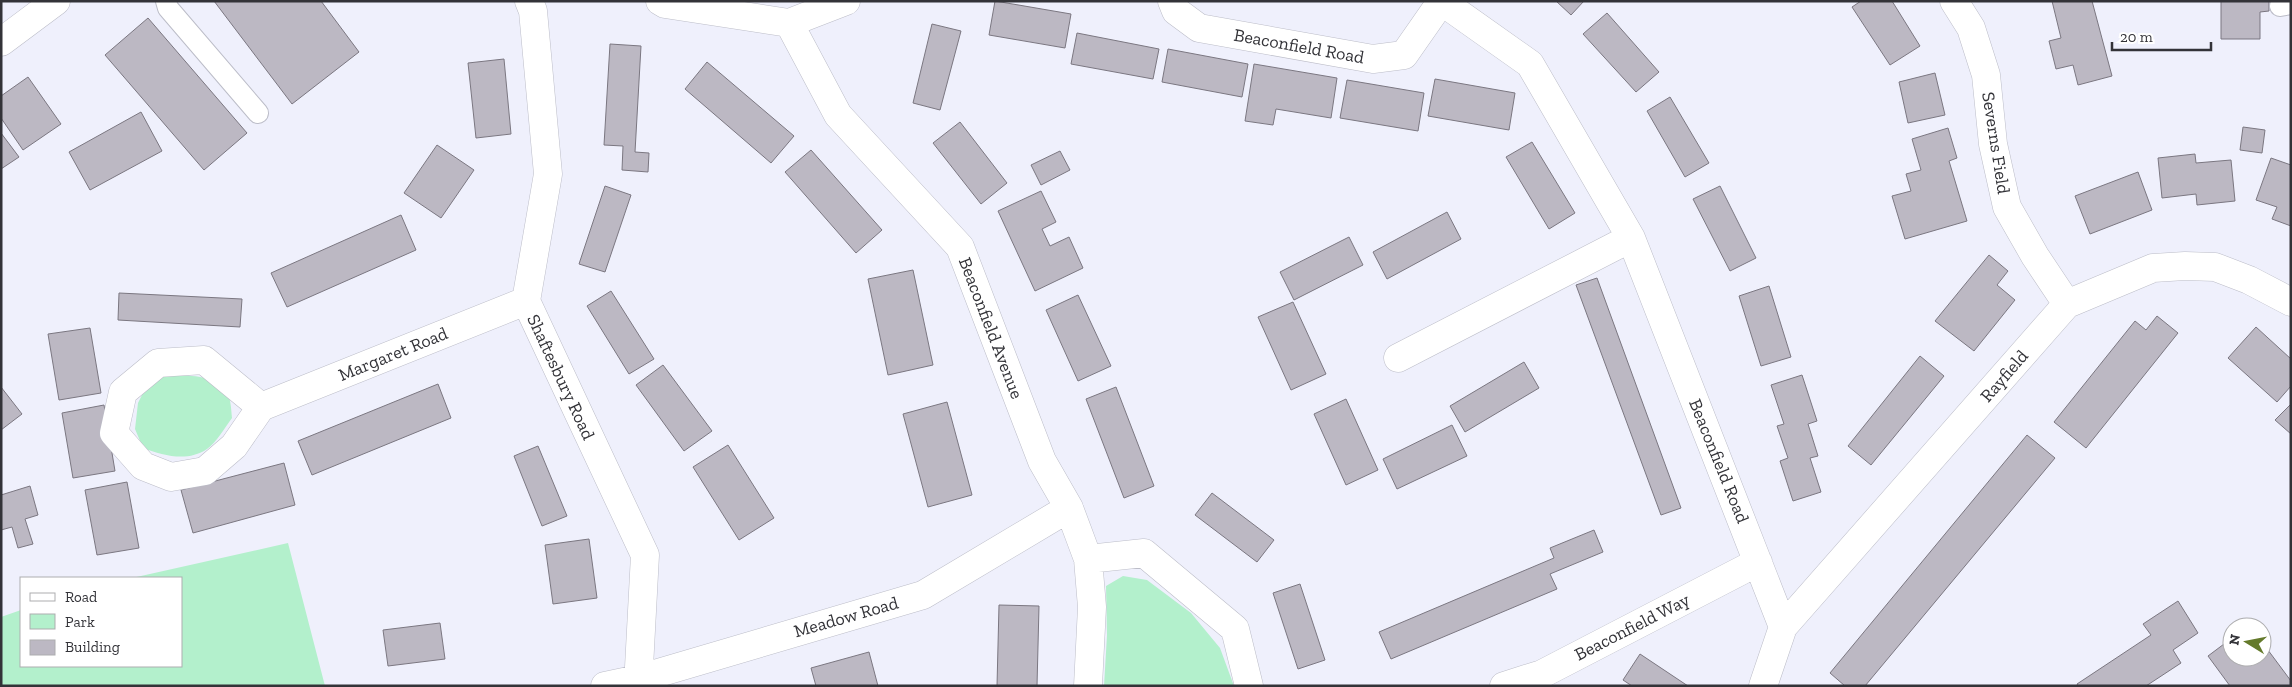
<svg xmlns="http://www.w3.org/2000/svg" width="2292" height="687" font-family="'Zilla Slab',serif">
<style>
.green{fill:#b3f0cc}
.building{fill:#bcb8c3;stroke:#7b7781}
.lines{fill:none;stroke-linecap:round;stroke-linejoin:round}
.lane-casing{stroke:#bcbdc8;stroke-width:22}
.street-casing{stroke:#bcbdc8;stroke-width:29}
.secondary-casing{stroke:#bcbdc8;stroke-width:29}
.lane{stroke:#fff;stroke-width:20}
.street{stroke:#fff;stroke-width:28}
.secondary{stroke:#fff;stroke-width:28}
.labels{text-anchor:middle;stroke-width:4;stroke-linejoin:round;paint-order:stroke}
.street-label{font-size:18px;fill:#333338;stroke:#fff}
</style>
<rect width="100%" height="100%" fill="#eff0fc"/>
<path class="green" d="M 161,375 C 177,375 215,374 225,388 C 231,397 231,408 232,418 C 225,427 217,442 207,449 C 188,462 164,456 143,448 L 135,429 L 138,403 L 148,383 Z
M 288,543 L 325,686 L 1,686 L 1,617 L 21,610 L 21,666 L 181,666 L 181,578 L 132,578 Z
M 1123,576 L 1147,580 L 1191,613 L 1220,648 L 1234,686 L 1104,686 L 1107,635 L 1106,586 Z"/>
<path class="building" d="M 214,1 L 321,1 L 359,52 L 292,104 Z
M 995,1 L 1071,14 L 1065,48 L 989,35 Z
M 1556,1 L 1584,1 L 1571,15 Z
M 1861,1 L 1892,1 L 1920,46 L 1890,65 L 1852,7 Z
M 2052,1 L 2092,1 L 2112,76 L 2078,85 L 2073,65 L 2056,69 L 2049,41 L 2061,38 Z
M 2221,1 L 2269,1 L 2269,11 L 2260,12 L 2260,39 L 2221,39 Z
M 1607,13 L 1659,72 L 1636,92 L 1583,34 Z
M 148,18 L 247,133 L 204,170 L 105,55 Z
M 932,24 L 961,31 L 940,110 L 913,103 Z
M 1077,33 L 1159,49 L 1153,79 L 1071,64 Z
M 610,44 L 641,46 L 635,152 L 649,153 L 648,172 L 622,170 L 623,146 L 604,145 Z
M 1168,49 L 1248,64 L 1242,97 L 1162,82 Z
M 504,59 L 511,134 L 476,138 L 468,63 Z
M 707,62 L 794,136 L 771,163 L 685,89 Z
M 1254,64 L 1337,78 L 1331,118 L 1276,109 L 1273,125 L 1245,121 Z
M 1935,73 L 1945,115 L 1908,123 L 1899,82 Z
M 28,77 L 61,124 L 23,150 L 1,118 L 1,96 Z
M 1435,79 L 1515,93 L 1509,130 L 1428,116 Z
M 1347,80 L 1424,93 L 1418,131 L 1340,118 Z
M 1670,97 L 1709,163 L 1685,177 L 1647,111 Z
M 141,112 L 162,151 L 90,190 L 69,152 Z
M 960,122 L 1007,183 L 981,204 L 933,143 Z
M 2243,127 L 2265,130 L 2262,153 L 2240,150 Z
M 1948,128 L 1957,158 L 1949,161 L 1967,221 L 1905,239 L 1892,196 L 1911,191 L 1906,174 L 1921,170 L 1912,139 Z
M 1,133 L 19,157 L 1,169 Z
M 1532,142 L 1575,213 L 1549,229 L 1506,157 Z
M 437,145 L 474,170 L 441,218 L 404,193 Z
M 811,150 L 882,230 L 856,253 L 785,172 Z
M 1060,151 L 1070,170 L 1041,185 L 1031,165 Z
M 2195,154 L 2196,163 L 2231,160 L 2235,201 L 2197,205 L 2196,194 L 2162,198 L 2158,158 Z
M 2271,158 L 2291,165 L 2291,226 L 2272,219 L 2277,207 L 2256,200 Z
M 2138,172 L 2152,210 L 2090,234 L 2075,196 Z
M 605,186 L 631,195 L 605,272 L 579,264 Z
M 1720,186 L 1756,258 L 1730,271 L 1693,199 Z
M 1041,191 L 1056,222 L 1042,229 L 1050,246 L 1069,237 L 1083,268 L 1035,291 L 998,211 Z
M 1447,212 L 1461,239 L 1387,279 L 1373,252 Z
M 401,215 L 416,250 L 287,307 L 271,273 Z
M 1349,237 L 1363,265 L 1294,300 L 1280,272 Z
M 1989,255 L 2008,271 L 1997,285 L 2015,300 L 1974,351 L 1935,321 Z
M 913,270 L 933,365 L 888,375 L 868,279 Z
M 1597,278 L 1681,508 L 1661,515 L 1576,285 Z
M 1769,286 L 1791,357 L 1761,366 L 1739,296 Z
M 611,291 L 654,359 L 629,374 L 587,306 Z
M 119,293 L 242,299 L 240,327 L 118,320 Z
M 1078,295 L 1111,366 L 1078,381 L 1046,310 Z
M 1293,302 L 1326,374 L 1291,390 L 1258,317 Z
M 2157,316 L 2178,333 L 2086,448 L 2054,422 L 2135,321 L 2146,330 Z
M 2256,327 L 2291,359 L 2291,386 L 2277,402 L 2228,358 Z
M 90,328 L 101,393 L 59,400 L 48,334 Z
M 1920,356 L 1944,376 L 1871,465 L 1848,446 Z
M 1524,362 L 1539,388 L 1465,432 L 1450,406 Z
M 663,365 L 712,431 L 684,451 L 636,385 Z
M 1802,375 L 1817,421 L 1808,424 L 1818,456 L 1810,458 L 1821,492 L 1793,501 L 1780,461 L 1788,458 L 1777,426 L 1784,424 L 1771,385 Z
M 438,384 L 451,418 L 312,475 L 298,441 Z
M 1,387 L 22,414 L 1,430 Z
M 1116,387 L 1154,486 L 1124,498 L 1086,399 Z
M 1346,399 L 1378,470 L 1346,485 L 1314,414 Z
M 947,402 L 972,495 L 928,507 L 903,414 Z
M 2291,404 L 2291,434 L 2275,420 Z
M 104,405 L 115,471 L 73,478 L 62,413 Z
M 1452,425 L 1467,456 L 1397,489 L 1383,459 Z
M 2027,435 L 2055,458 L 1865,686 L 1845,686 L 1830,673 Z
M 728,445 L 774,518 L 739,540 L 693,467 Z
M 538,446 L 567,516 L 542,526 L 514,456 Z
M 284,463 L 295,505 L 193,533 L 181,490 Z
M 127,482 L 139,548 L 97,555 L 85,490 Z
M 30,486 L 38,515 L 25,519 L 33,544 L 18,548 L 12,527 L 1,530 L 1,495 Z
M 1212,493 L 1274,540 L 1257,562 L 1195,515 Z
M 1594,530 L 1603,552 L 1550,574 L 1557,589 L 1391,659 L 1379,632 L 1554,558 L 1550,548 Z
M 589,539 L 597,598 L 553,604 L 545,545 Z
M 1300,584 L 1325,660 L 1298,669 L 1273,593 Z
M 2178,601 L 2198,633 L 2173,650 L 2181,663 L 2146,686 L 2078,686 L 2077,684 L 2151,635 L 2143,624 Z
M 999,605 L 1039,606 L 1037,686 L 997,686 Z
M 440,623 L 445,659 L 388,666 L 383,630 Z
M 2232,638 L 2232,657 L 2262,657 L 2262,642 L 2291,681 L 2291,686 L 2230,686 L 2208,656 Z
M 869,652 L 878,686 L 816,686 L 811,668 Z
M 1640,654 L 1688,686 L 1632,686 L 1623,680 Z"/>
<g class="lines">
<defs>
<path id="lane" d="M 166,1 L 168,8 L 258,113
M 2280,6 L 2291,4"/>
<path id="street" d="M 529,1 L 533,11 L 548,174 L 526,301 L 645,555 L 638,686
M 660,1 L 665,4 L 789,23 L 846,1
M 1172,1 L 1176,11 L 1199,28 L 1373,59 L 1404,55 L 1441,2
M 1441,1 L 1530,64 L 1631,238 L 1783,627 L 1763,686
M 1954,1 L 1971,28 L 1986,75 L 1993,144 L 2007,207 L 2035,256 L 2067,304
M 789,23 L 838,115 L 960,247 L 1042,461 L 1069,508 L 1088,559 L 1092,607 L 1088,686
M 1398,358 L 1631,238
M 204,360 L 261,407 L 234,446 L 205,471 L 171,477 L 143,466 L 114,433 L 123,392 L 158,363 Z
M 261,407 L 526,301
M 1088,559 L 1144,553 L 1235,629 L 1249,686
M 1783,627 L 2067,304 L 2153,268 L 2185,266 L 2215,267 L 2249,280 L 2291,302
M 605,686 L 638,679 L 923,595 L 1069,508
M 1504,686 L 1542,674 L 1758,562"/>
<path id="secondary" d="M 1,42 L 56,1"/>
</defs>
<use href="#lane" class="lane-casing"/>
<use href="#street" class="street-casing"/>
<use href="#secondary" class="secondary-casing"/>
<use href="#lane" class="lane"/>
<use href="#street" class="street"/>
<use href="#secondary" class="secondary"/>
</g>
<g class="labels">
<g class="street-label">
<text transform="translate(1299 46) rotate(10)" y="6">Beaconfield Road</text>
<text transform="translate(1996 143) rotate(81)" y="6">Severns Field</text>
<text transform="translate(991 328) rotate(69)" y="6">Beaconfield Avenue</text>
<text transform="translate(393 354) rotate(-22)" y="6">Margaret Road</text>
<text transform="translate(2004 376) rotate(-49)" y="6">Rayfield</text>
<text transform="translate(561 377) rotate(65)" y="6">Shaftesbury Road</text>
<text transform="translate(1719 461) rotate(68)" y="6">Beaconfield Road</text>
<text transform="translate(846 617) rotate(-16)" y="6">Meadow Road</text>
<text transform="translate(1632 627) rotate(-27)" y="6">Beaconfield Way</text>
</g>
</g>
<rect width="2292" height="687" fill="none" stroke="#333338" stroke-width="5"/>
<rect x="20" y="577" width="162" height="90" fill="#ffffff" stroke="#adadaf"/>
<rect x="30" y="593" width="25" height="8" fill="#ffffff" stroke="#adadaf"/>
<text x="65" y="602" font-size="15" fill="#333338">Road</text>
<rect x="30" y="614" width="25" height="15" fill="#b3f0cc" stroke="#adadaf"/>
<text x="65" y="627" font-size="15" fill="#333338">Park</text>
<rect x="30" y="640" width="25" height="15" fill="#bcb8c3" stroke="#adadaf"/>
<text x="65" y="652" font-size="15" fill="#333338">Building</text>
<g transform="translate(2247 642) rotate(280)"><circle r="24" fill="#ffffff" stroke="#adadaf"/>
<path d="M0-4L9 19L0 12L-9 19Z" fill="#647a2b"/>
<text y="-8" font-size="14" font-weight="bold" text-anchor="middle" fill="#333338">N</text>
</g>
<path d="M2112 42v8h99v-8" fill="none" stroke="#333338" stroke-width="2.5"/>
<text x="2120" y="42" font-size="15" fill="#333338" stroke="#ffffff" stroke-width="4" paint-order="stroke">20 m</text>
</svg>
